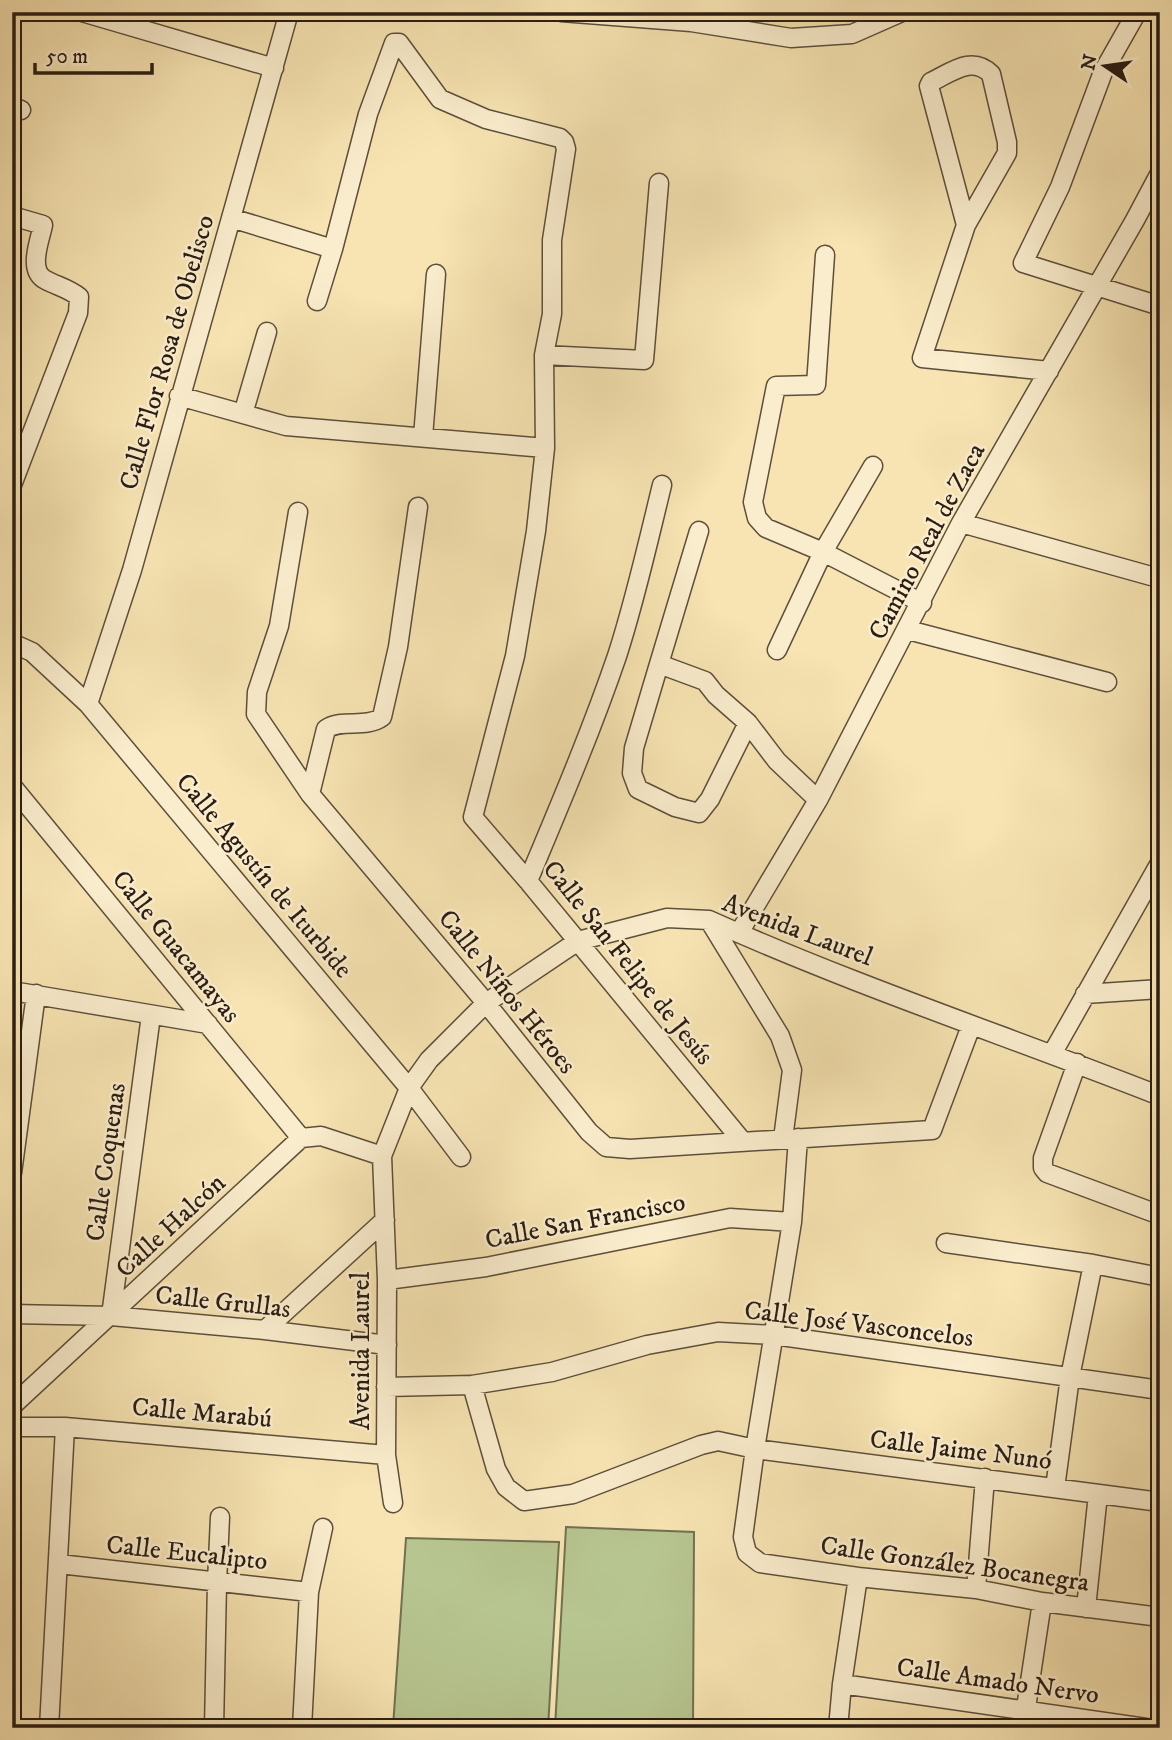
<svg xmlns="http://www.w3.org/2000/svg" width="1172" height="1740" font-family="'IM FELL DW Pica',serif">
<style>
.pitch{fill:#b7c590;stroke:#707152;stroke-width:2}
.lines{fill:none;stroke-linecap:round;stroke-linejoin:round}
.street-casing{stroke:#5d4f3b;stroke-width:21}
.street{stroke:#faedcd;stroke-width:18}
.labels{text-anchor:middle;stroke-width:5;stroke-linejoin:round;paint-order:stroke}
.street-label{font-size:26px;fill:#2a1d13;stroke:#faedcd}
</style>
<rect width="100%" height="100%" fill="#f7e4b2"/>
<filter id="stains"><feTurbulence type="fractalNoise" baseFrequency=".00286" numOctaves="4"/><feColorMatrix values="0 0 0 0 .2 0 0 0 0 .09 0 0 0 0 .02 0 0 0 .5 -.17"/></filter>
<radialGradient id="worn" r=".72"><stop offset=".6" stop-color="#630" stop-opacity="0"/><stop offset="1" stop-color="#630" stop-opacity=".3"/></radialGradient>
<path class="pitch" d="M 566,1527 L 694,1532 L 693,1728 L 555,1728 Z
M 406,1538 L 559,1542 L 548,1728 L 393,1727 Z"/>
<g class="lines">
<defs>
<path id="street" d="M 82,12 L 274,68
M 561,12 L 691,22 L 791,38 L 852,34 L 902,12
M 1137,12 L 1103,72 L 1060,187 L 1023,263 L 1160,306
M 12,107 L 21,110
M 12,216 L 43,225 C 40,240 28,269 44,279 C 56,286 68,288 79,297 L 78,313 L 12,485
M 231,218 L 333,249
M 966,225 L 1007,153 L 1007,142 L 991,74 C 972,55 952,72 931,82 L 929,86 L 966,225 L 922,358 L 1049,371
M 825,255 L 816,385 L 776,386 L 753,502 L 757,518 L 766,528 L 823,552 L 922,603
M 317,301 L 333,249 L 368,114 L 394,43 L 399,43 L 440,99 L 486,119 L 560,138 L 564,142 L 566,149 L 552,240 L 552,314 L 544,355 L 545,448 L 536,531 L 515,656 L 473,817 L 528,881 L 743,1142
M 544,355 L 644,360 L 659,183
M 179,396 L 286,426 L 545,448
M 243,414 L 267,332
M 423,437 L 436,274
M 298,512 L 279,626 L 257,692 L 256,714 L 310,794 L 486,1003 L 589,1132 L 606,1147 L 630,1149 L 932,1130 L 971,1026
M 961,523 L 1151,576
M 699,531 L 659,664 L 705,681 L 716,695 L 748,723 L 777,761 L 818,800
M 908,630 L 1107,682
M 12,643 L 32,652 L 88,704 L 409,1088 L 461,1157
M 777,650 L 823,552 L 873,466
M 659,664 L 634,748 L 632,773 L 638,789 L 675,807 L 699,813 L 710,799 L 748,723
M 88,704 L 132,570 L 289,12
M 12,786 L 301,1138
M 310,794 L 326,729 C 343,718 365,729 382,717 L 398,647 L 418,507
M 528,881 C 559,807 591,732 617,656 C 635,601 648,542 662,485
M 709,920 L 780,1036 L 792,1070 L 783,1139
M 739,933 L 818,800 L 961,523 L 1135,220 L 1160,173
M 12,991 L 208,1024
M 1085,994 L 1160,989
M 1052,1054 L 1160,863
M 1077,1063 L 1043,1158 L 1043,1168 L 1047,1173 L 1160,1215
M 798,1138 L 792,1222 L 755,1449 L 743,1537 L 747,1553 L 760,1563 L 858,1577 L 976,1589 L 1042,1602 L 1160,1617
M 12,1173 L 36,994
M 946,1243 L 1093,1264 L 1160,1277
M 387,1280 L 486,1267 L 730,1218 L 792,1222
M 12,1314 L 111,1316 L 265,1330 L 387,1345
M 111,1316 L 151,1015
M 265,1330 L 385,1220
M 472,1385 L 496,1469 L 506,1487 L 524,1501 L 573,1494 L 701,1445 L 718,1441 L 755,1449 L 1160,1502
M 386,1387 L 472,1385 L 552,1372 L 647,1345 L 718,1332 L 774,1335 L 1160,1390
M 12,1406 L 301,1138 L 321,1136 L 382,1156
M 12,1427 L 65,1427 L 386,1455
M 1055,1488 L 1070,1377 L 1093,1264
M 393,1503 L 386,1455 L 387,1280 L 382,1156 L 409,1088 L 429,1060 L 486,1003 L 578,941 L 667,918 L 709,920 C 856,986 1010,1037 1160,1096
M 59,1564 L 309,1592
M 976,1589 L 985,1478
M 1086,1608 L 1098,1494
M 842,1684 L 1146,1728
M 49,1728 L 65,1427
M 214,1728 L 217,1583 L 220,1517
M 302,1728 L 309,1592 L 323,1528
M 838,1728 L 842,1684 L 858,1577
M 1023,1728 L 1042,1602"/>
</defs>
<use href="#street" class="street-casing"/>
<use href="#street" class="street"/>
</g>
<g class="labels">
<g class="street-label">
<text transform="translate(166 352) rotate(-74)" y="9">Calle Flor Rosa de Obelisco</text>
<text transform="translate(926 541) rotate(-62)" y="9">Camino Real de Zaca</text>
<text transform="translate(265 875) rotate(50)" y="9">Calle Agustín de Iturbide</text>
<text transform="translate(798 929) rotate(21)" y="9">Avenida Laurel</text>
<text transform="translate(177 946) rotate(51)" y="9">Calle Guacamayas</text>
<text transform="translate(629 962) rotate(51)" y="9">Calle San Felipe de Jesús</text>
<text transform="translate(508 991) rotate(51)" y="9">Calle Niños Héroes</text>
<text transform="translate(105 1162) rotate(-82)" y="9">Calle Coquenas</text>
<text transform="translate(585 1220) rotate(-11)" y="9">Calle San Francisco</text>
<text transform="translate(170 1225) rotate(-43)" y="9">Calle Halcón</text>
<text transform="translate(223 1301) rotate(6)" y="9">Calle Grullas</text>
<text transform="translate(859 1323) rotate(7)" y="9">Calle José Vasconcelos</text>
<text transform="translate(360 1351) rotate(-90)" y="9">Avenida Laurel</text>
<text transform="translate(202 1412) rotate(5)" y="9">Calle Marabú</text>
<text transform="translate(961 1449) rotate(7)" y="9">Calle Jaime Nunó</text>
<text transform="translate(187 1552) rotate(6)" y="9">Calle Eucalipto</text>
<text transform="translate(955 1563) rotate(8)" y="9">Calle González Bocanegra</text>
<text transform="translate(998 1680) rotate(8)" y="9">Calle Amado Nervo</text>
</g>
</g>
<rect width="1172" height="1740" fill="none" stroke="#f7e4b2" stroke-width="42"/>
<rect x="14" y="14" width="1144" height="1712" fill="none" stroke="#2a1d13" stroke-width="3.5"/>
<rect x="21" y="21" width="1130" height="1698" fill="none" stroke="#2a1d13" stroke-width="2"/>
<g transform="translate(1105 66) rotate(283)" stroke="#faedcd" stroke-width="5" paint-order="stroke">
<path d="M0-5L12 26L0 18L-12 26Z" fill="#2a1d13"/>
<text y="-10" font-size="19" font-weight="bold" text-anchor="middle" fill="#2a1d13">N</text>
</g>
<path d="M35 63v10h117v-10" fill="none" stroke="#2a1d13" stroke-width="3.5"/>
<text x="46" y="63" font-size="21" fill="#2a1d13" stroke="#faedcd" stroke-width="5" paint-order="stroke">50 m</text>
<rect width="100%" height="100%" filter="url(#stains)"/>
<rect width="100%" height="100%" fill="url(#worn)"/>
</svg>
